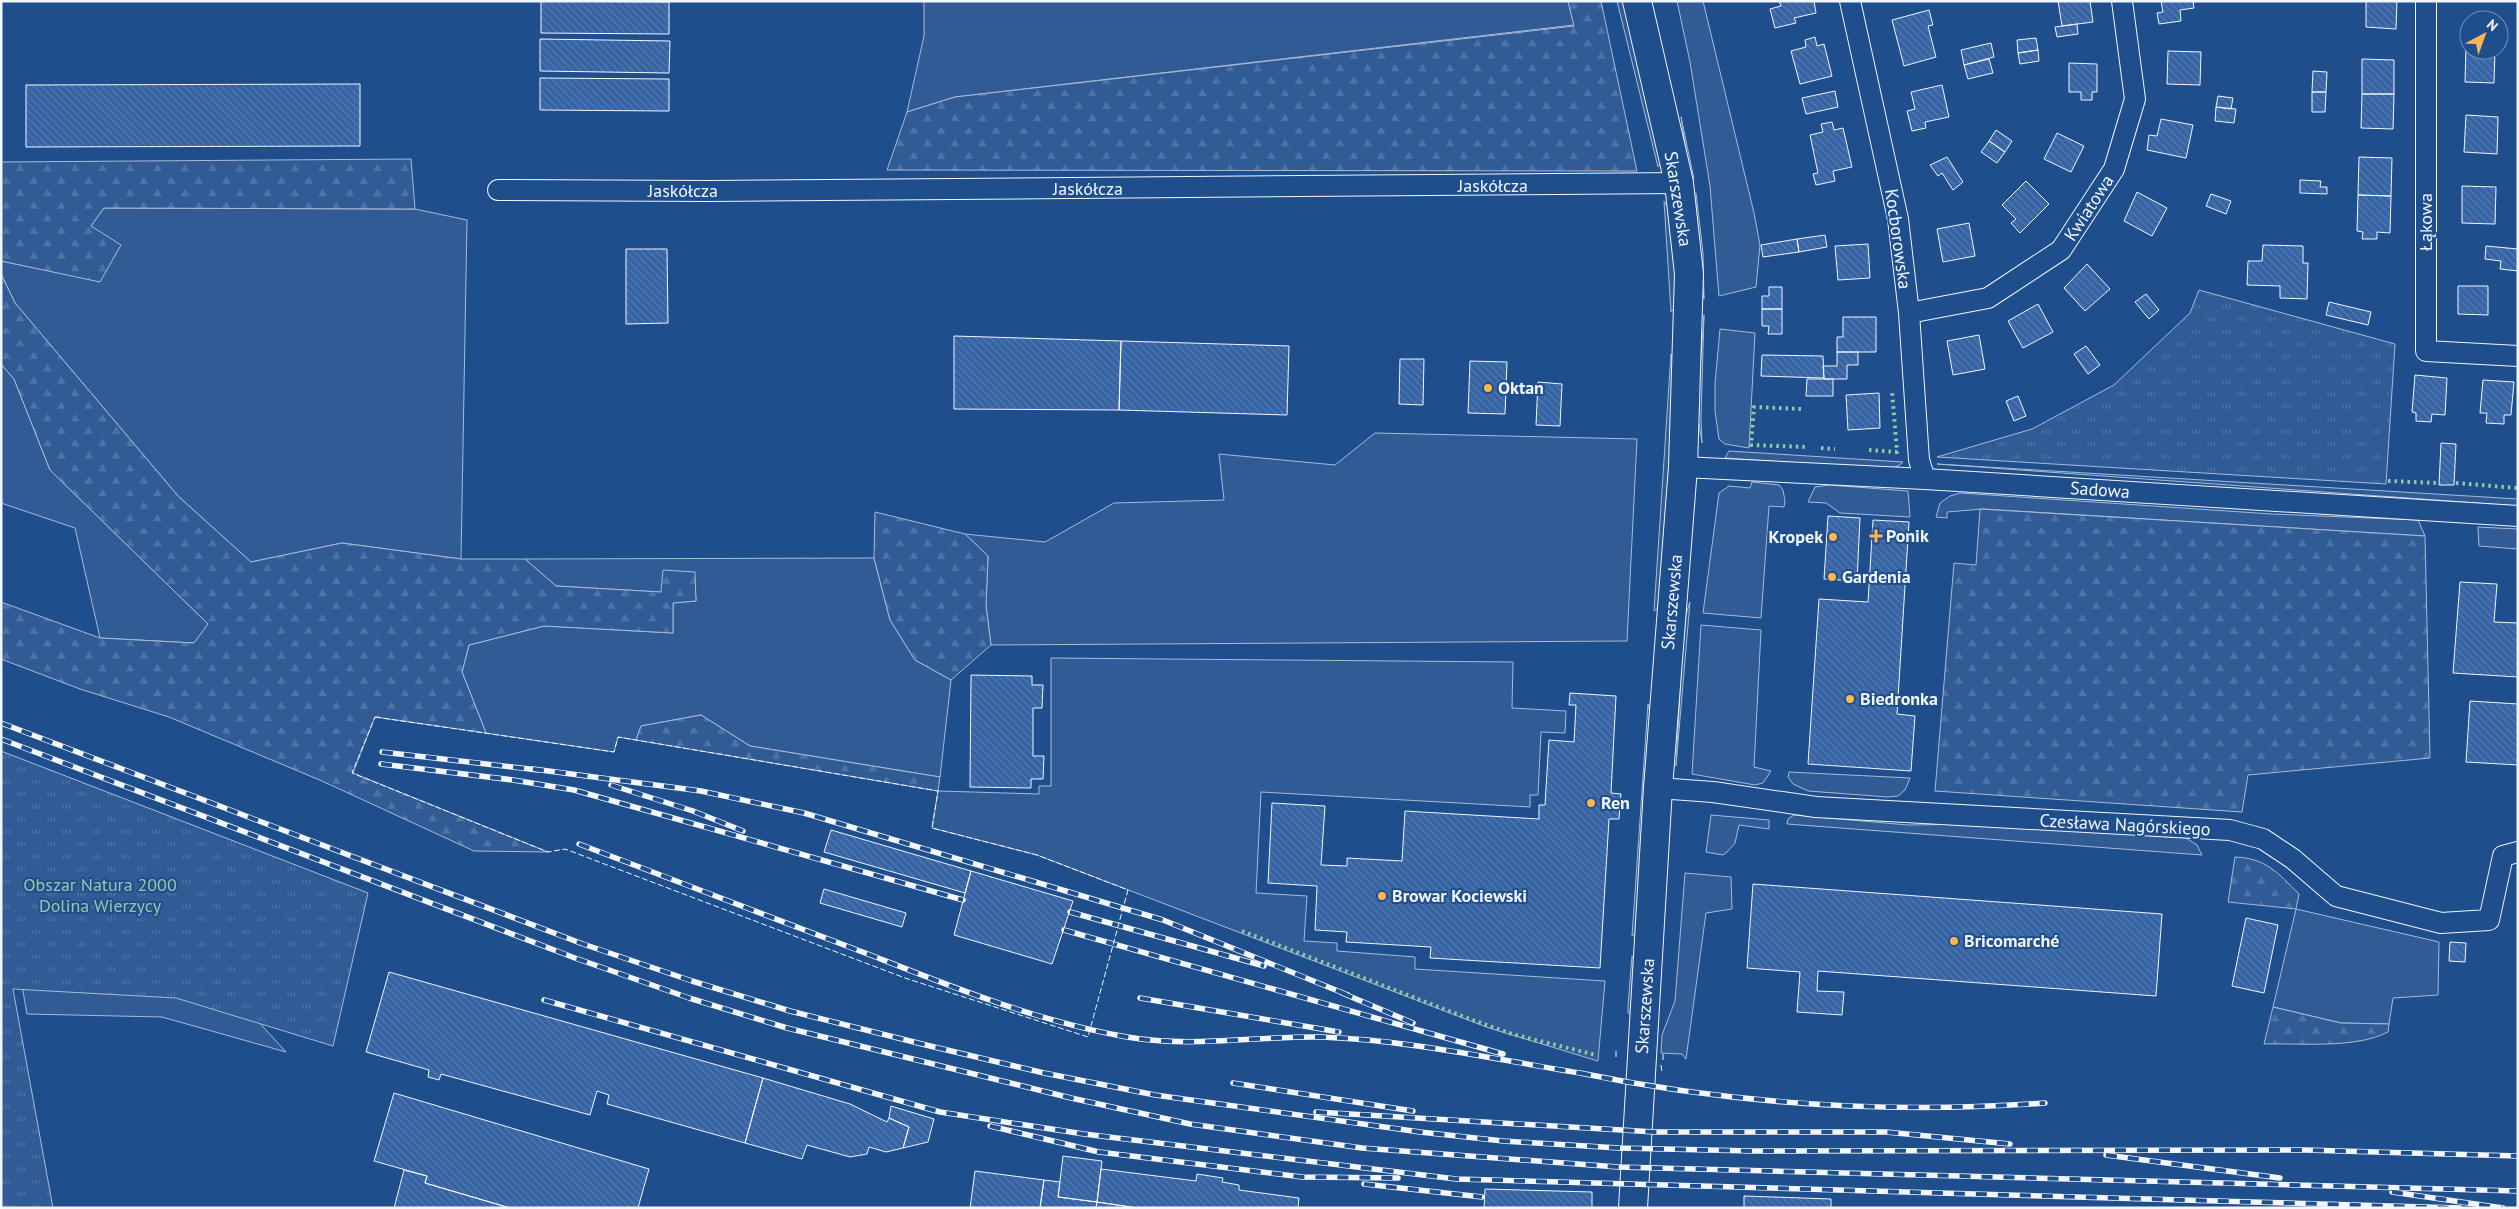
<svg xmlns="http://www.w3.org/2000/svg" width="2519" height="1209" font-family="'PT Sans',sans-serif">
<style>
.built{fill:#305b95;stroke:#a8bbd7}
.forest{fill:url(#forest-firs);stroke:#a8bbd7}
.park{fill:url(#park-tufts);stroke:#a8bbd7}
.building{fill:url(#building-back-hatch);stroke:#f2f6ff}
.lines{fill:none;stroke-linecap:round;stroke-linejoin:round}
.minor-casing{stroke:#f2f6ff;stroke-width:22}
.secondary-casing{stroke:#f2f6ff;stroke-width:30}
.minor{stroke:#1f4e8c;stroke-width:20}
.secondary{stroke:#1f4e8c;stroke-width:28}
.rail-casing{stroke:#f2f6ff;stroke-width:5.5}
.rail{stroke:#1f4e8c;stroke-width:4;stroke-dasharray:11;stroke-linecap:butt}
.hedge{stroke:#97c8a6;stroke-width:4;stroke-dasharray:2.5 4;stroke-linecap:butt}
.fence{stroke:#f2f6ff;stroke-width:1;stroke-dasharray:6 2.5;stroke-linecap:butt}
.poi-dot{fill:#ffb74d;stroke:#1f4e8c;stroke-width:2}
.labels{text-anchor:middle;stroke-width:4;stroke-linejoin:round;paint-order:stroke}
.street-label{font-size:18px;fill:#f2f6ff;stroke:#1f4e8c}
.poi-label{font-size:18px;font-weight:bold;fill:#f2f6ff;stroke:#1f4e8c;text-anchor:start}
.park-label{font-size:18px;fill:#97c8a6;stroke:#1f4e8c}
</style>
<defs>
<pattern id="forest-firs" width="22" height="20" patternUnits="userSpaceOnUse" patternTransform="scale(1.25)"><rect width="22" height="20" fill="#305b95"/><path d="M5 1l3.5 6h-7zM16 11l3.5 6h-7z" fill="#4e73a5"/></pattern>
<pattern id="park-tufts" width="24" height="20" patternUnits="userSpaceOnUse" patternTransform="scale(1.25)"><rect width="24" height="20" fill="#305b95"/><path d="M3 7l-1-3M5 7V3M7 7l1-3M15 17l-1-3M17 17v-4M19 17l1-3" fill="none" stroke="#4e73a5"/></pattern>
<pattern id="building-back-hatch" width="6" height="6" patternUnits="userSpaceOnUse" patternTransform="scale(1.25)"><rect width="6" height="6" fill="#3563a3"/><path d="M-1 5l2 2M0 0l6 6M5-1l2 2" fill="none" stroke="#537ab1"/></pattern>
</defs>
<rect width="100%" height="100%" fill="#1f4e8c"/>
<path class="built" d="M 924,1 L 1568,1 L 1574,25 L 955,97 L 907,112 L 924,36 Z
M 1617,1 L 1624,1 L 1661,163 L 1658,167 Z
M 1677,1 L 1703,1 L 1754,213 L 1760,245 L 1756,287 L 1719,296 L 1710,186 L 1690,62 Z
M 1681,117 L 1694,179 L 1690,178 Z
M 1696,193 L 1703,253 L 1704,299 L 1693,196 Z
M 1664,201 L 1670,211 L 1675,268 L 1676,306 L 1671,312 Z
M 104,208 L 415,209 L 467,220 L 461,559 L 342,543 L 251,562 L 178,496 L 15,303 L 1,274 L 1,261 L 100,281 L 91,226 Z
M 1704,315 L 1701,417 L 1702,443 L 1697,412 Z
M 1720,329 L 1755,333 L 1749,448 L 1725,444 L 1719,439 L 1715,411 L 1715,384 Z
M 1671,354 L 1674,368 L 1668,483 L 1659,607 L 1654,611 Z
M 1,364 L 14,379 L 50,470 L 208,624 L 195,643 L 100,638 L 75,528 L 1,503 Z
M 1375,433 L 1637,439 L 1627,641 L 991,645 L 986,606 L 988,556 L 965,534 L 1045,542 L 1114,503 L 1224,500 L 1219,454 L 1335,465 Z
M 1729,451 L 1903,462 L 1898,466 L 1889,469 L 1725,458 Z
M 1937,464 L 2518,499 L 2518,506 Z
M 1752,482 L 1779,485 L 1783,490 L 1785,501 L 1784,507 L 1769,506 L 1761,618 L 1703,613 L 1719,493 L 1729,486 L 1750,488 Z
M 1829,485 L 1908,491 L 1910,517 L 1840,513 L 1826,503 L 1808,502 L 1815,487 Z
M 1960,493 L 2272,514 L 2418,520 L 2425,536 L 1983,509 L 1947,512 L 1947,518 L 1936,517 L 1940,503 L 1950,496 Z
M 2478,527 L 2518,529 L 2518,549 L 2479,546 Z
M 874,558 L 890,620 L 915,660 L 951,680 L 940,777 L 750,746 L 701,715 L 641,726 L 636,740 L 618,737 L 614,752 L 486,733 L 462,672 L 469,645 L 544,626 L 673,633 L 673,603 L 696,601 L 694,572 L 661,592 L 556,586 L 525,559 Z
M 1690,602 L 1676,766 L 1684,620 Z
M 1701,625 L 1761,630 L 1754,767 L 1771,771 L 1763,783 L 1755,785 L 1692,774 Z
M 1051,658 L 1513,662 L 1512,708 L 1566,711 L 1565,733 L 1541,732 L 1538,795 L 1530,795 L 1530,807 L 1261,792 L 1256,893 L 1307,896 L 1304,941 L 1337,943 L 1337,951 L 1415,957 L 1415,969 L 1605,981 L 1598,1061 L 1489,1028 L 1037,855 L 932,828 L 938,791 L 1039,794 L 1039,786 L 1051,786 Z
M 1648,704 L 1652,721 L 1639,931 L 1632,936 Z
M 1789,772 L 1910,778 L 1905,790 L 1898,796 L 1888,797 L 1808,791 L 1793,784 L 1788,777 Z
M 1711,815 L 1769,820 L 1769,829 L 1739,825 L 1735,843 L 1727,852 L 1723,855 L 1706,852 Z
M 1794,815 L 1908,825 L 1977,824 L 2186,838 L 2197,845 L 2202,855 L 1787,824 L 1788,819 Z
M 1685,873 L 1731,877 L 1732,909 L 1706,913 L 1686,1059 L 1682,1054 L 1661,1053 L 1662,1035 L 1675,1001 Z
M 2296,909 L 2439,942 L 2438,995 L 2393,998 L 2389,1024 L 2341,1023 L 2273,1007 Z
M 1632,956 L 1636,962 L 1633,1014 L 1628,1013 L 1628,1006 Z
M 18,963 L 215,974 L 286,1052 L 162,1017 L 27,1014 Z"/>
<path class="forest" d="M 1568,1 L 1601,1 L 1637,171 L 887,170 L 907,112 L 955,97 L 1574,26 Z
M 411,159 L 415,209 L 104,208 L 91,226 L 121,245 L 100,282 L 1,261 L 1,162 Z
M 1,274 L 15,303 L 178,496 L 251,562 L 342,543 L 461,559 L 525,559 L 556,586 L 661,592 L 663,570 L 695,572 L 696,601 L 673,603 L 673,633 L 544,626 L 469,645 L 462,672 L 486,733 L 375,717 L 353,773 L 548,852 L 474,851 L 322,781 L 169,717 L 80,689 L 1,659 L 1,602 L 100,638 L 194,643 L 208,624 L 50,470 L 14,379 L 1,364 Z
M 1980,509 L 2425,536 L 2430,758 L 2248,775 L 2242,812 L 1935,791 L 1954,563 L 1976,565 Z
M 875,512 L 965,534 L 988,556 L 986,606 L 991,645 L 951,680 L 915,660 L 890,620 L 874,558 Z
M 701,715 L 750,746 L 940,777 L 938,791 L 636,740 L 641,726 Z
M 2235,857 C 2266,858 2278,873 2299,894 L 2296,909 L 2228,902 Z
M 2273,1007 L 2341,1023 L 2389,1024 L 2388,1032 C 2355,1049 2301,1043 2264,1044 Z"/>
<path class="park" d="M 2199,290 L 2395,344 L 2386,484 L 1937,457 L 2032,429 L 2114,385 L 2190,313 Z
M 1,751 L 368,893 L 333,1046 L 176,998 L 13,989 L 53,1208 L 1,1208 Z"/>
<path class="building" d="M 541,1 L 669,2 L 669,34 L 541,33 Z
M 1779,1 L 1814,1 L 1816,13 L 1794,18 L 1796,23 L 1775,28 L 1770,9 L 1781,6 Z
M 2058,1 L 2090,1 L 2093,22 L 2062,26 Z
M 2161,1 L 2193,1 L 2194,8 L 2180,10 L 2181,21 L 2159,24 L 2157,13 L 2163,12 Z
M 2366,1 L 2397,1 L 2396,29 L 2366,27 Z
M 1929,10 L 1933,25 L 1928,26 L 1936,57 L 1904,66 L 1892,20 Z
M 2077,24 L 2078,34 L 2057,37 L 2055,27 Z
M 1815,37 L 1817,46 L 1824,44 L 1832,76 L 1800,84 L 1791,51 L 1806,47 L 1805,40 Z
M 2036,38 L 2038,50 L 2018,53 L 2017,40 Z
M 540,39 L 670,41 L 669,73 L 540,71 Z
M 1991,43 L 1994,57 L 1964,65 L 1961,50 Z
M 2466,45 L 2469,45 L 2469,50 L 2495,50 L 2494,83 L 2465,82 Z
M 2038,50 L 2039,61 L 2020,64 L 2018,53 Z
M 2168,51 L 2201,52 L 2200,85 L 2167,84 Z
M 1989,59 L 1993,73 L 1968,79 L 1964,65 Z
M 2362,59 L 2394,60 L 2394,94 L 2362,94 Z
M 2069,63 L 2097,64 L 2097,92 L 2092,92 L 2092,100 L 2081,100 L 2081,92 L 2069,92 Z
M 2313,71 L 2327,72 L 2326,92 L 2312,92 Z
M 540,78 L 669,79 L 669,111 L 540,110 Z
M 360,84 L 360,146 L 26,147 L 26,85 Z
M 1942,85 L 1949,117 L 1925,122 L 1926,128 L 1912,131 L 1907,111 L 1915,109 L 1911,92 Z
M 1835,91 L 1838,107 L 1806,114 L 1802,98 Z
M 2312,92 L 2326,92 L 2325,112 L 2312,112 Z
M 2362,94 L 2394,94 L 2393,129 L 2361,128 Z
M 2218,96 L 2233,98 L 2231,109 L 2216,107 Z
M 2216,107 L 2236,109 L 2234,123 L 2215,121 Z
M 2466,115 L 2498,117 L 2497,154 L 2464,152 Z
M 2161,119 L 2193,125 L 2186,158 L 2147,150 L 2149,135 L 2157,136 Z
M 1832,122 L 1834,130 L 1843,128 L 1852,167 L 1833,171 L 1835,181 L 1816,185 L 1813,174 L 1818,173 L 1810,135 L 1823,132 L 1821,124 Z
M 1996,130 L 2012,141 L 2005,152 L 1989,141 Z
M 2057,133 L 2084,146 L 2071,172 L 2044,159 Z
M 1989,141 L 2005,152 L 1997,163 L 1981,152 Z
M 1947,157 L 1963,182 L 1953,190 L 1942,173 L 1938,176 L 1930,165 Z
M 2359,157 L 2392,158 L 2391,196 L 2358,195 Z
M 2300,180 L 2321,181 L 2320,187 L 2327,187 L 2327,194 L 2300,193 Z
M 2026,181 L 2049,204 L 2020,233 L 2011,223 L 2016,219 L 2002,205 Z
M 2462,186 L 2496,187 L 2495,224 L 2462,223 Z
M 2137,192 L 2167,208 L 2152,236 L 2124,221 Z
M 2211,194 L 2231,201 L 2226,214 L 2206,206 Z
M 2358,195 L 2391,196 L 2390,233 L 2377,232 L 2377,239 L 2362,239 L 2363,232 L 2357,231 Z
M 1969,223 L 1975,256 L 1943,262 L 1937,229 Z
M 1825,235 L 1827,247 L 1799,252 L 1797,239 Z
M 1797,239 L 1799,252 L 1763,257 L 1761,245 Z
M 1868,244 L 1870,278 L 1838,280 L 1835,246 Z
M 2263,245 L 2303,246 L 2303,263 L 2308,263 L 2307,299 L 2280,298 L 2280,286 L 2247,285 L 2248,261 L 2262,261 Z
M 2486,246 L 2518,249 L 2518,271 L 2500,269 L 2501,261 L 2485,259 Z
M 626,249 L 667,249 L 668,323 L 626,324 Z
M 2087,264 L 2110,289 L 2085,311 L 2064,288 Z
M 2458,286 L 2488,286 L 2488,315 L 2458,314 Z
M 1769,287 L 1782,287 L 1782,309 L 1762,309 L 1762,296 L 1769,296 Z
M 2146,294 L 2159,310 L 2149,319 L 2135,302 Z
M 2329,302 L 2371,312 L 2368,325 L 2326,315 Z
M 2038,304 L 2053,332 L 2023,348 L 2008,321 Z
M 1762,309 L 1782,309 L 1782,334 L 1768,334 L 1769,326 L 1762,326 Z
M 1843,317 L 1876,317 L 1876,352 L 1837,352 L 1837,337 L 1843,337 Z
M 1979,335 L 1985,369 L 1953,375 L 1947,341 Z
M 954,336 L 1121,341 L 1119,410 L 954,409 Z
M 1121,341 L 1289,346 L 1287,415 L 1119,410 Z
M 2086,346 L 2100,365 L 2088,374 L 2074,354 Z
M 1837,352 L 1858,352 L 1858,365 L 1847,365 L 1847,379 L 1824,379 L 1823,366 L 1837,366 Z
M 1762,355 L 1823,356 L 1824,378 L 1761,376 Z
M 1400,359 L 1424,359 L 1423,405 L 1399,404 Z
M 1470,361 L 1507,362 L 1505,414 L 1468,413 Z
M 2415,375 L 2447,378 L 2445,415 L 2432,414 L 2431,422 L 2416,421 L 2416,413 L 2412,412 Z
M 1807,379 L 1833,379 L 1833,396 L 1806,396 Z
M 2483,380 L 2514,382 L 2511,415 L 2504,415 L 2504,424 L 2486,423 L 2487,413 L 2480,413 Z
M 1538,382 L 1562,384 L 1560,426 L 1536,425 Z
M 1879,393 L 1880,428 L 1848,430 L 1846,395 Z
M 2018,396 L 2026,416 L 2014,421 L 2006,401 Z
M 2441,443 L 2456,444 L 2454,485 L 2439,485 Z
M 1828,516 L 1860,518 L 1857,581 L 1824,579 Z
M 1873,520 L 1909,522 L 1897,714 L 1915,716 L 1911,771 L 1808,764 L 1819,599 L 1868,602 Z
M 2460,582 L 2497,584 L 2494,622 L 2518,623 L 2518,677 L 2453,673 Z
M 971,675 L 1032,676 L 1032,685 L 1043,685 L 1042,708 L 1033,708 L 1033,756 L 1044,756 L 1043,779 L 1031,779 L 1031,788 L 970,787 Z
M 1570,693 L 1616,696 L 1611,793 L 1621,794 L 1619,819 L 1609,819 L 1600,968 L 1430,958 L 1431,947 L 1346,942 L 1347,932 L 1315,930 L 1317,886 L 1268,883 L 1272,803 L 1325,806 L 1321,865 L 1347,866 L 1347,858 L 1402,861 L 1405,811 L 1539,819 L 1539,805 L 1545,805 L 1549,740 L 1574,742 L 1576,705 L 1569,705 Z
M 2470,701 L 2518,704 L 2518,765 L 2466,762 Z
M 831,830 L 971,871 L 965,893 L 824,852 Z
M 971,871 L 1073,901 L 1052,964 L 954,935 Z
M 1753,884 L 2162,914 L 2156,996 L 1818,971 L 1817,991 L 1844,992 L 1842,1015 L 1797,1012 L 1800,972 L 1747,968 Z
M 824,889 L 906,913 L 902,927 L 820,903 Z
M 2246,918 L 2278,925 L 2264,993 L 2232,986 Z
M 2450,942 L 2466,943 L 2465,962 L 2449,961 Z
M 389,972 L 763,1078 L 745,1143 L 607,1104 L 609,1095 L 597,1091 L 590,1115 L 441,1074 L 439,1080 L 428,1077 L 429,1070 L 366,1052 Z
M 763,1078 L 850,1104 L 887,1122 L 889,1118 L 909,1127 L 903,1148 L 886,1152 L 869,1147 L 867,1154 L 850,1157 L 807,1145 L 802,1159 L 745,1143 Z
M 394,1093 L 649,1169 L 638,1208 L 510,1208 L 425,1183 L 427,1176 L 374,1161 Z
M 891,1106 L 934,1119 L 928,1142 L 903,1148 L 909,1127 L 889,1118 Z
M 1063,1156 L 1102,1161 L 1097,1202 L 1058,1197 Z
M 1101,1169 L 1196,1181 L 1197,1174 L 1223,1178 L 1222,1182 L 1239,1185 L 1239,1190 L 1299,1198 L 1298,1208 L 1138,1208 L 1097,1202 Z
M 404,1170 L 427,1176 L 425,1183 L 510,1208 L 394,1208 Z
M 975,1171 L 1044,1180 L 1040,1208 L 970,1208 Z
M 1044,1180 L 1060,1182 L 1058,1197 L 1097,1202 L 1096,1208 L 1040,1208 Z
M 1485,1189 L 1592,1192 L 1592,1208 L 1484,1208 Z
M 1744,1196 L 1831,1199 L 1831,1208 L 1744,1208 Z
M 1097,1202 L 1138,1208 L 1096,1208 Z"/>
<g class="lines">
<defs>
<path id="minor" d="M 1850,1 L 1898,219 L 1909,313 L 1919,460 L 1925,479
M 2426,1 L 2426,351 L 2518,356
M 498,190 L 709,191 L 1679,183
M 1909,313 L 1988,298 L 2061,250 L 2114,169 L 2135,99 L 2122,1
M 1683,467 L 1925,479 L 2518,516
M 1658,788 L 1713,792 L 1816,807 L 2230,830 L 2263,839 L 2293,859 L 2336,896 L 2441,923 L 2489,920 L 2503,856 L 2518,852"/>
<path id="secondary" d="M 1633,1208 L 1658,788 L 1683,467 L 1689,274 L 1679,183 L 1637,1"/>
</defs>
<use href="#minor" class="minor-casing"/>
<use href="#secondary" class="secondary-casing"/>
<use href="#minor" class="minor"/>
<use href="#secondary" class="secondary"/>
<defs>
<path id="rail" d="M 1,723 L 583,944 L 692,981 L 790,1011 L 930,1046 L 1044,1073 L 1155,1095 L 1420,1132 L 1503,1141 L 1619,1148 L 1753,1151 L 2305,1150 L 2518,1156
M 1,739 L 575,958 L 689,998 L 787,1028 L 1071,1098 L 1190,1124 L 1362,1148 L 1618,1167 L 2518,1191
M 382,752 L 538,770
M 381,764 L 513,780 L 574,790 L 963,900
M 533,769 L 701,791 L 804,813 L 1163,920 L 1348,995
M 611,785 L 693,811 L 743,831
M 579,844 C 677,881 775,919 873,956 C 955,988 1040,1022 1127,1037 C 1192,1048 1256,1036 1321,1037 C 1410,1040 1498,1060 1586,1074
M 1070,912 L 1264,966
M 1064,930 L 1503,1054
M 1342,993 L 1413,1023
M 1140,998 L 1339,1032
M 544,1000 L 940,1112 L 1084,1134 L 1456,1179 L 2460,1208
M 1580,1073 C 1732,1104 1891,1114 2045,1103
M 1233,1083 L 1413,1111
M 1316,1112 L 1655,1132 L 1886,1132 L 2010,1144
M 990,1126 L 1099,1152 L 1302,1177 L 1398,1178
M 2106,1155 L 2280,1178
M 1364,1184 L 1482,1197
M 2392,1192 L 2503,1208"/>
</defs>
<use href="#rail" class="rail-casing"/>
<use href="#rail" class="rail"/>
<path class="hedge" d="M 1801,409 L 1754,407 L 1751,445 L 1807,447
M 1821,448 L 1835,449
M 1869,450 L 1897,452 L 1892,391
M 2388,481 L 2438,483
M 2456,483 L 2517,488
M 1242,931 L 1467,1018 L 1512,1034 L 1596,1055"/>
<path class="fence" d="M 375,717 L 614,752 L 618,737 L 938,791 L 932,828 L 1037,855 L 1128,890 L 1088,1037 L 905,978 L 565,849 L 548,852 L 352,773 Z
M 1616,1057 L 1616,1050
M 1663,1060 L 1663,1054
M 1661,1065 L 1662,1072"/>
</g>
<g class="poi-dot">
<circle cx="1488" cy="388" r="5"/>
<path d="M1873.5 528.5h5v5h5v5h-5v5h-5v-5h-5v-5h5z"/>
<circle cx="1833" cy="537" r="5"/>
<circle cx="1832" cy="577" r="5"/>
<circle cx="1850" cy="699" r="5"/>
<circle cx="1591" cy="803" r="5"/>
<circle cx="1382" cy="896" r="5"/>
<circle cx="1954" cy="941" r="5"/>
</g>
<g class="labels">
<g class="street-label">
<text x="1493" y="192">Jaskółcza</text>
<text x="1088" y="195">Jaskółcza</text>
<text x="683" y="197">Jaskółcza</text>
<text transform="translate(1678 199) rotate(81)" y="6">Skarszewska</text>
<text transform="translate(2089 208) rotate(-57)" y="6">Kwiatowa</text>
<text transform="translate(2426 222) rotate(-90)" y="6">Łąkowa</text>
<text transform="translate(1898 239) rotate(82)" y="6">Kocborowska</text>
<text transform="translate(2100 490) rotate(4)" y="6">Sadowa</text>
<text transform="translate(1672 602) rotate(-85)" y="6">Skarszewska</text>
<text transform="translate(2125 825) rotate(3)" y="6">Czesława Nagórskiego</text>
<text transform="translate(1645 1006) rotate(-86)" y="6">Skarszewska</text>
</g>
<g class="poi-label">
<text x="1498" y="394">Oktan</text>
<text x="1886" y="542">Ponik</text>
<text x="1823" y="543" text-anchor="end">Kropek</text>
<text x="1842" y="583">Gardenia</text>
<text x="1860" y="705">Biedronka</text>
<text x="1601" y="809">Ren</text>
<text x="1392" y="902">Browar Kociewski</text>
<text x="1964" y="947">Bricomarché</text>
</g>
<g class="park-label">
<text x="100" y="891">Obszar Natura 2000<tspan x="100" dy="21">Dolina Wierzycy</tspan></text>
</g>
</g>
<rect width="2519" height="1209" fill="none" stroke="#f2f6ff" stroke-width="5"/>
<g transform="translate(2484 35) rotate(41)"><circle r="24" fill="#1f4e8c" stroke="#7391ba"/>
<path d="M0-4L9 19L0 12L-9 19Z" fill="#ffb74d"/>
<text y="-8" font-size="14" font-weight="bold" text-anchor="middle" fill="#f2f6ff">N</text>
</g>
</svg>
